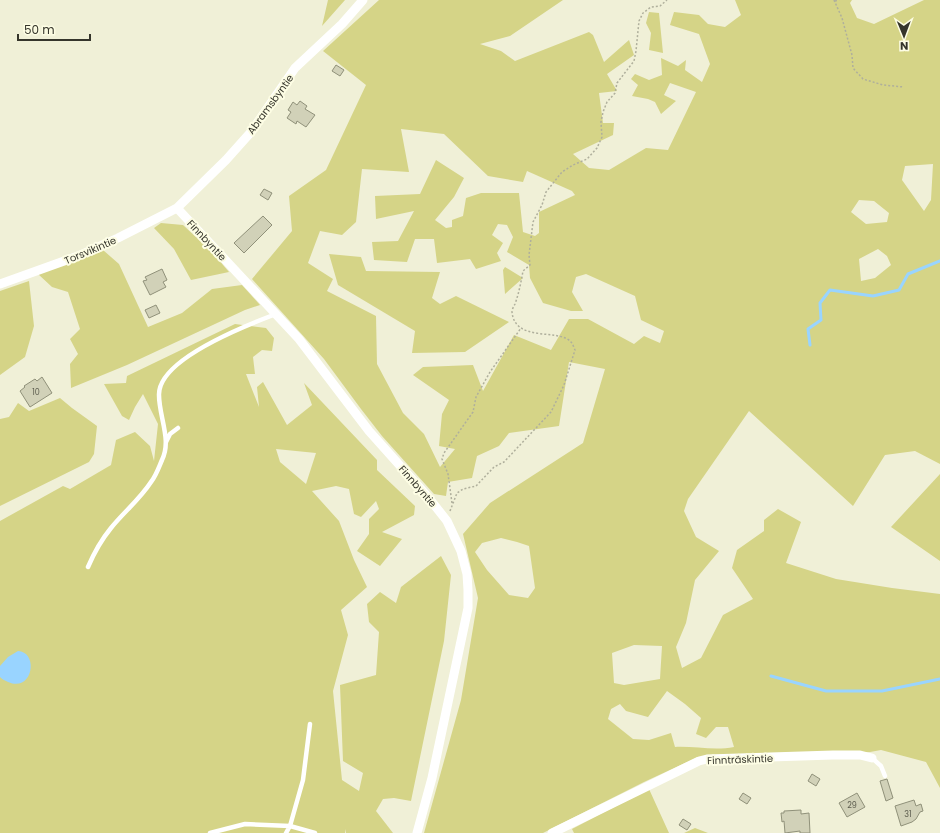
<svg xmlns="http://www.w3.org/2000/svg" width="940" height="833" font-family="Poppins,sans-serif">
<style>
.green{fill:#d5d487;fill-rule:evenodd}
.water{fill:#99d4ff}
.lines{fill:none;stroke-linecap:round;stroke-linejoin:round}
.stream{stroke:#99d4ff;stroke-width:3}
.building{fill:#d1d1b8;stroke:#90917a}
.path{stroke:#afaf9c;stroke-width:1.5;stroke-dasharray:2 2;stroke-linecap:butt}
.service{stroke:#fff;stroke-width:4.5}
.minor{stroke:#fff;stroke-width:9}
.labels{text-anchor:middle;stroke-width:4;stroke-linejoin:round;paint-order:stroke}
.number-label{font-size:8px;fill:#5c5c4e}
.street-label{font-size:10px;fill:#35352b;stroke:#fdfde4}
</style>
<rect width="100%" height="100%" fill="#f0f0d7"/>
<path class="green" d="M 328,0 L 345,0 L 322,26 Z
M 379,0 L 563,0 L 510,36 L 480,44 L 501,51 L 515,61 L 589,32 L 593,35 L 604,62 L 629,40 L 634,55 L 607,74 L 617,91 L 599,93 L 603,123 L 614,123 L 613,135 L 573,154 L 589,168 L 609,170 L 646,148 L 668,150 L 696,92 L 670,83 L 664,95 L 676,101 L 661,114 L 655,102 L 648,99 L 632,96 L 638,85 L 631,79 L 635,74 L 649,80 L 662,75 L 661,58 L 678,66 L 686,60 L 685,70 L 702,82 L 710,64 L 699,34 L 670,25 L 674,12 L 699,15 L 708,24 L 725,27 L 741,15 L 735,0 L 852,0 L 850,3 L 857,18 L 874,24 L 924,0 L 940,0 L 940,464 L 915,451 L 885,455 L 853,506 L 749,411 L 688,499 L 684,511 L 696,537 L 719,551 L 695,580 L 686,623 L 676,647 L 682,668 L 701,658 L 723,615 L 753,599 L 732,568 L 737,550 L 764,531 L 764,520 L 778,509 L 801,522 L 786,563 L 836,579 L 892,588 L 940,594 L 940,788 L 926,762 L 881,750 L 870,752 L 856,753 L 698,757 L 644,782 L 543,833 L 424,833 L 461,700 L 478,598 L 463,534 L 490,503 L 583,443 L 605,369 L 569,362 L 559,426 L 509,433 L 499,446 L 477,456 L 472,478 L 448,482 L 446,496 L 434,494 L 382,436 L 361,409 L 324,359 L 252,279 L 292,231 L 289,196 L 326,170 L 366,85 L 323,51 ZM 401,129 L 444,134 L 488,176 L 523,182 L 527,171 L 572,191 L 575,195 L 539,212 L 539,233 L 535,236 L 523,232 L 519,193 L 481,193 L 466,198 L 463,216 L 452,220 L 452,227 L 446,228 L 435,220 L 454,197 L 464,178 L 436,160 L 420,194 L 375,196 L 376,219 L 414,211 L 398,241 L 372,242 L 374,260 L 407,262 L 415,239 L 434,239 L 437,263 L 470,259 L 476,269 L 501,261 L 497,253 L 503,243 L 492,235 L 498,224 L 507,225 L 513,237 L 507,252 L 529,265 L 530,278 L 543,303 L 571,311 L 583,311 L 572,292 L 576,277 L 586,274 L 635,296 L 641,320 L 664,331 L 660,343 L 644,336 L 634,344 L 588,319 L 569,319 L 551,350 L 514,335 L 483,391 L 473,365 L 423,367 L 413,375 L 449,400 L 442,414 L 439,446 L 455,449 L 440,467 L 424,434 L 403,413 L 377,364 L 376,316 L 327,291 L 333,279 L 308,263 L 320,231 L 342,235 L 356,222 L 362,169 L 409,172 ZM 933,164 L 931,200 L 924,211 L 902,180 L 905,166 ZM 859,200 L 874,201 L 889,213 L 887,222 L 866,224 L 851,212 ZM 878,249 L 887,256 L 891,265 L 875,278 L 861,281 L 859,259 ZM 501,538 L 517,542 L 529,546 L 535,588 L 528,598 L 509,595 L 487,570 L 475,552 L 482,543 ZM 634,645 L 662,646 L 660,679 L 624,685 L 614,683 L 612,653 ZM 667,691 L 685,704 L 701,718 L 696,734 L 706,738 L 716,727 L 728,727 L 734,747 C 715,751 694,746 675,747 L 671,733 L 649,740 L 633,739 L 608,719 L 611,709 L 620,704 L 626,711 L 648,717 Z
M 649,12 L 659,13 L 663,53 L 649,50 L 651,33 L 646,23 Z
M 161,223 L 183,225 L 212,252 L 229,272 L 191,280 L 174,249 L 154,228 Z
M 103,250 L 119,264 L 148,327 L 182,313 L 212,289 L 242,285 L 260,305 L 245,310 L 127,365 L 71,388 L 70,364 L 78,354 L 70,339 L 80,329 L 68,292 L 52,287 L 38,274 Z
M 329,254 L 361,257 L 366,271 L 440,272 L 432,298 L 440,304 L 456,296 L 509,322 L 465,352 L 412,353 L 415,331 L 338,285 Z
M 505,267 L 523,278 L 505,294 L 503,270 Z
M 29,281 L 34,326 L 25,357 L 0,375 L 0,291 Z
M 235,324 L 266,328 L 274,338 L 272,351 L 262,350 L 253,357 L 255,374 L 246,374 L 259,407 L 257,387 L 263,382 L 287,425 L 312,405 L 304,383 L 377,460 L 377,470 L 415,506 L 414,515 L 382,532 L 402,539 L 380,566 L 357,551 L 369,534 L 369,519 L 379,509 L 376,501 L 361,517 L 354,514 L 349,489 L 336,486 L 312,491 L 339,521 L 354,560 L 367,587 L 341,610 L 348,635 L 333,691 L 342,780 L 359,791 L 363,773 L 343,761 L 340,685 L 376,675 L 379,632 L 369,622 L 367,604 L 380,592 L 396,603 L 401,587 L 441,556 L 451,575 L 444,641 L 411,801 L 394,798 L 383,799 L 376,811 L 393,833 L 346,833 L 346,829 L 345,833 L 0,833 L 0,521 L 63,486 L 70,489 L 111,465 L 116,440 L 135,432 L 150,446 L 154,461 L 158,424 L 143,394 L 135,407 L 129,420 L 122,416 L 104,384 L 126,383 L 127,376 ZM 276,449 L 316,453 L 306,484 L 280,462 Z
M 60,398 L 72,408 L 97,426 L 94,454 L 89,462 L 0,506 L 0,419 L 9,417 L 18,403 L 29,411 Z
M 940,474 L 940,561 L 891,527 Z
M 649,789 L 669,833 L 574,833 L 572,829 Z
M 695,828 L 708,833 L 684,833 Z"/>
<path class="water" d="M 18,651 C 39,652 33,693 8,682 C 4,680 3,680 0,677 L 0,666 L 8,657 Z"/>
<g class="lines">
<path class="stream" d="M 810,345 L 808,329 L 821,320 L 820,303 L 830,290 L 873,296 L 899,290 L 908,274 L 940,261
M 771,676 L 826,691 L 882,691 L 940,679"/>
</g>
<path class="building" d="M 336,65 L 344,70 L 340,76 L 332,71 Z
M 300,101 L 307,106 L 305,109 L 315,115 L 306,127 L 297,121 L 296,124 L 287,118 L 291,112 L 288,110 L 293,102 L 297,105 Z
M 264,189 L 272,193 L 268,200 L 260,195 Z
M 263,216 L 272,225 L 244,253 L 234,243 Z
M 162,269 L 167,280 L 163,282 L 166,287 L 150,295 L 143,281 L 147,280 L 145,277 Z
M 156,305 L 160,313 L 149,318 L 145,310 Z
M 42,377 L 52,393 L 30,407 L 20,391 L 25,387 L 24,386 L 35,379 L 37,381 Z
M 812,774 L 820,779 L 816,786 L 808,781 Z
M 887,779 L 893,798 L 886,801 L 880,781 Z
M 743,793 L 751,798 L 747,804 L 739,799 Z
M 857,793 L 865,807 L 847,817 L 839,803 Z
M 914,800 L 916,806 L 921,804 L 923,811 L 920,812 L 916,819 L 912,822 L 901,826 L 895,806 Z
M 801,810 L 801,814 L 809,813 L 810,833 L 800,833 L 800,831 L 785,833 L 784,821 L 782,822 L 781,813 L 784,813 L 784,811 Z
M 683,819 L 691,824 L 687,830 L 679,825 Z"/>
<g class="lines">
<path class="path" d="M 834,0 L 842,18 L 852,55 L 853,68 L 863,79 L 883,85 L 904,87
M 835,1 L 839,0
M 452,503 L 448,474 L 442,459 L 444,453 L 473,412 L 476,397 L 490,372 L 521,328
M 450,511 L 457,493 L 463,489 L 476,486 L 494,467 L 504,462 L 551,412 L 564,385 L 575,350 C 574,348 573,344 571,342 C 559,328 515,343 512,312 C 512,309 514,306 515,304 C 519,293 521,282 523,271 L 530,265 L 529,255 L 533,222 L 542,205 L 546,192 L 562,172 L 573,165 L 587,159 L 597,148 L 602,137 L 601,122 L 603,112 L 607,102 L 615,93 L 617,83 L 634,61 L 636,51 L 639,21 L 643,13 L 651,7 L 660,6 L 667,0"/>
<path class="service" d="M 166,442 L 170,434 L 178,428
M 88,567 C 94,553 102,539 111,528 C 124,512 140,499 151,482 C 156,476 159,467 162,460 C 172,440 159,417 159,395 C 158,359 247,325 276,314
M 872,758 L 881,766 L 885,776
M 210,833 L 245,824 L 290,826 L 315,833
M 286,833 L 290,826 L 303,780 L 310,724"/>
<path class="minor" d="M 177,208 L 299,339 L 369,431 L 428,497 L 447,521 L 461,551 L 467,574 L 468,590 L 468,608 L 432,778 L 417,833
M 0,284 L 78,256 L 118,238 L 177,208 L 226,160 L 251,132 L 295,68 L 342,24 L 363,0
M 552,833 L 699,761 L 707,759 L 833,755 L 860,755 L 872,758"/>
</g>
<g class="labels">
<g class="number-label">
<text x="36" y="395">10</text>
<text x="852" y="808">29</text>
<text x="908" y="817">31</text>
</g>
<g class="street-label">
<text transform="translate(270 104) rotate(-54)" y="4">Abramsbyntie</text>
<text transform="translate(207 240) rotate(47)" y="4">Finnbyntie</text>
<text transform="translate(90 250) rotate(-23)" y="4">Torsvikintie</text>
<text transform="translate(418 486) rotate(49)" y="4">Finnbyntie</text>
<text transform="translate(740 759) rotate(-2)" y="4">Finnträskintie</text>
</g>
</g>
<g transform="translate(904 36) rotate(179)" stroke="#fdfde4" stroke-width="3" paint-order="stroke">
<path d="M0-3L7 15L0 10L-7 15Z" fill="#35352b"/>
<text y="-6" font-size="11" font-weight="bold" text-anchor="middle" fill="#35352b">N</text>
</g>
<path d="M18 34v6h72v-6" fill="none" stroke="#35352b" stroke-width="2"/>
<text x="24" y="34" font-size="12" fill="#35352b" stroke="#fdfde4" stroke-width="3" paint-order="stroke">50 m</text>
</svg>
